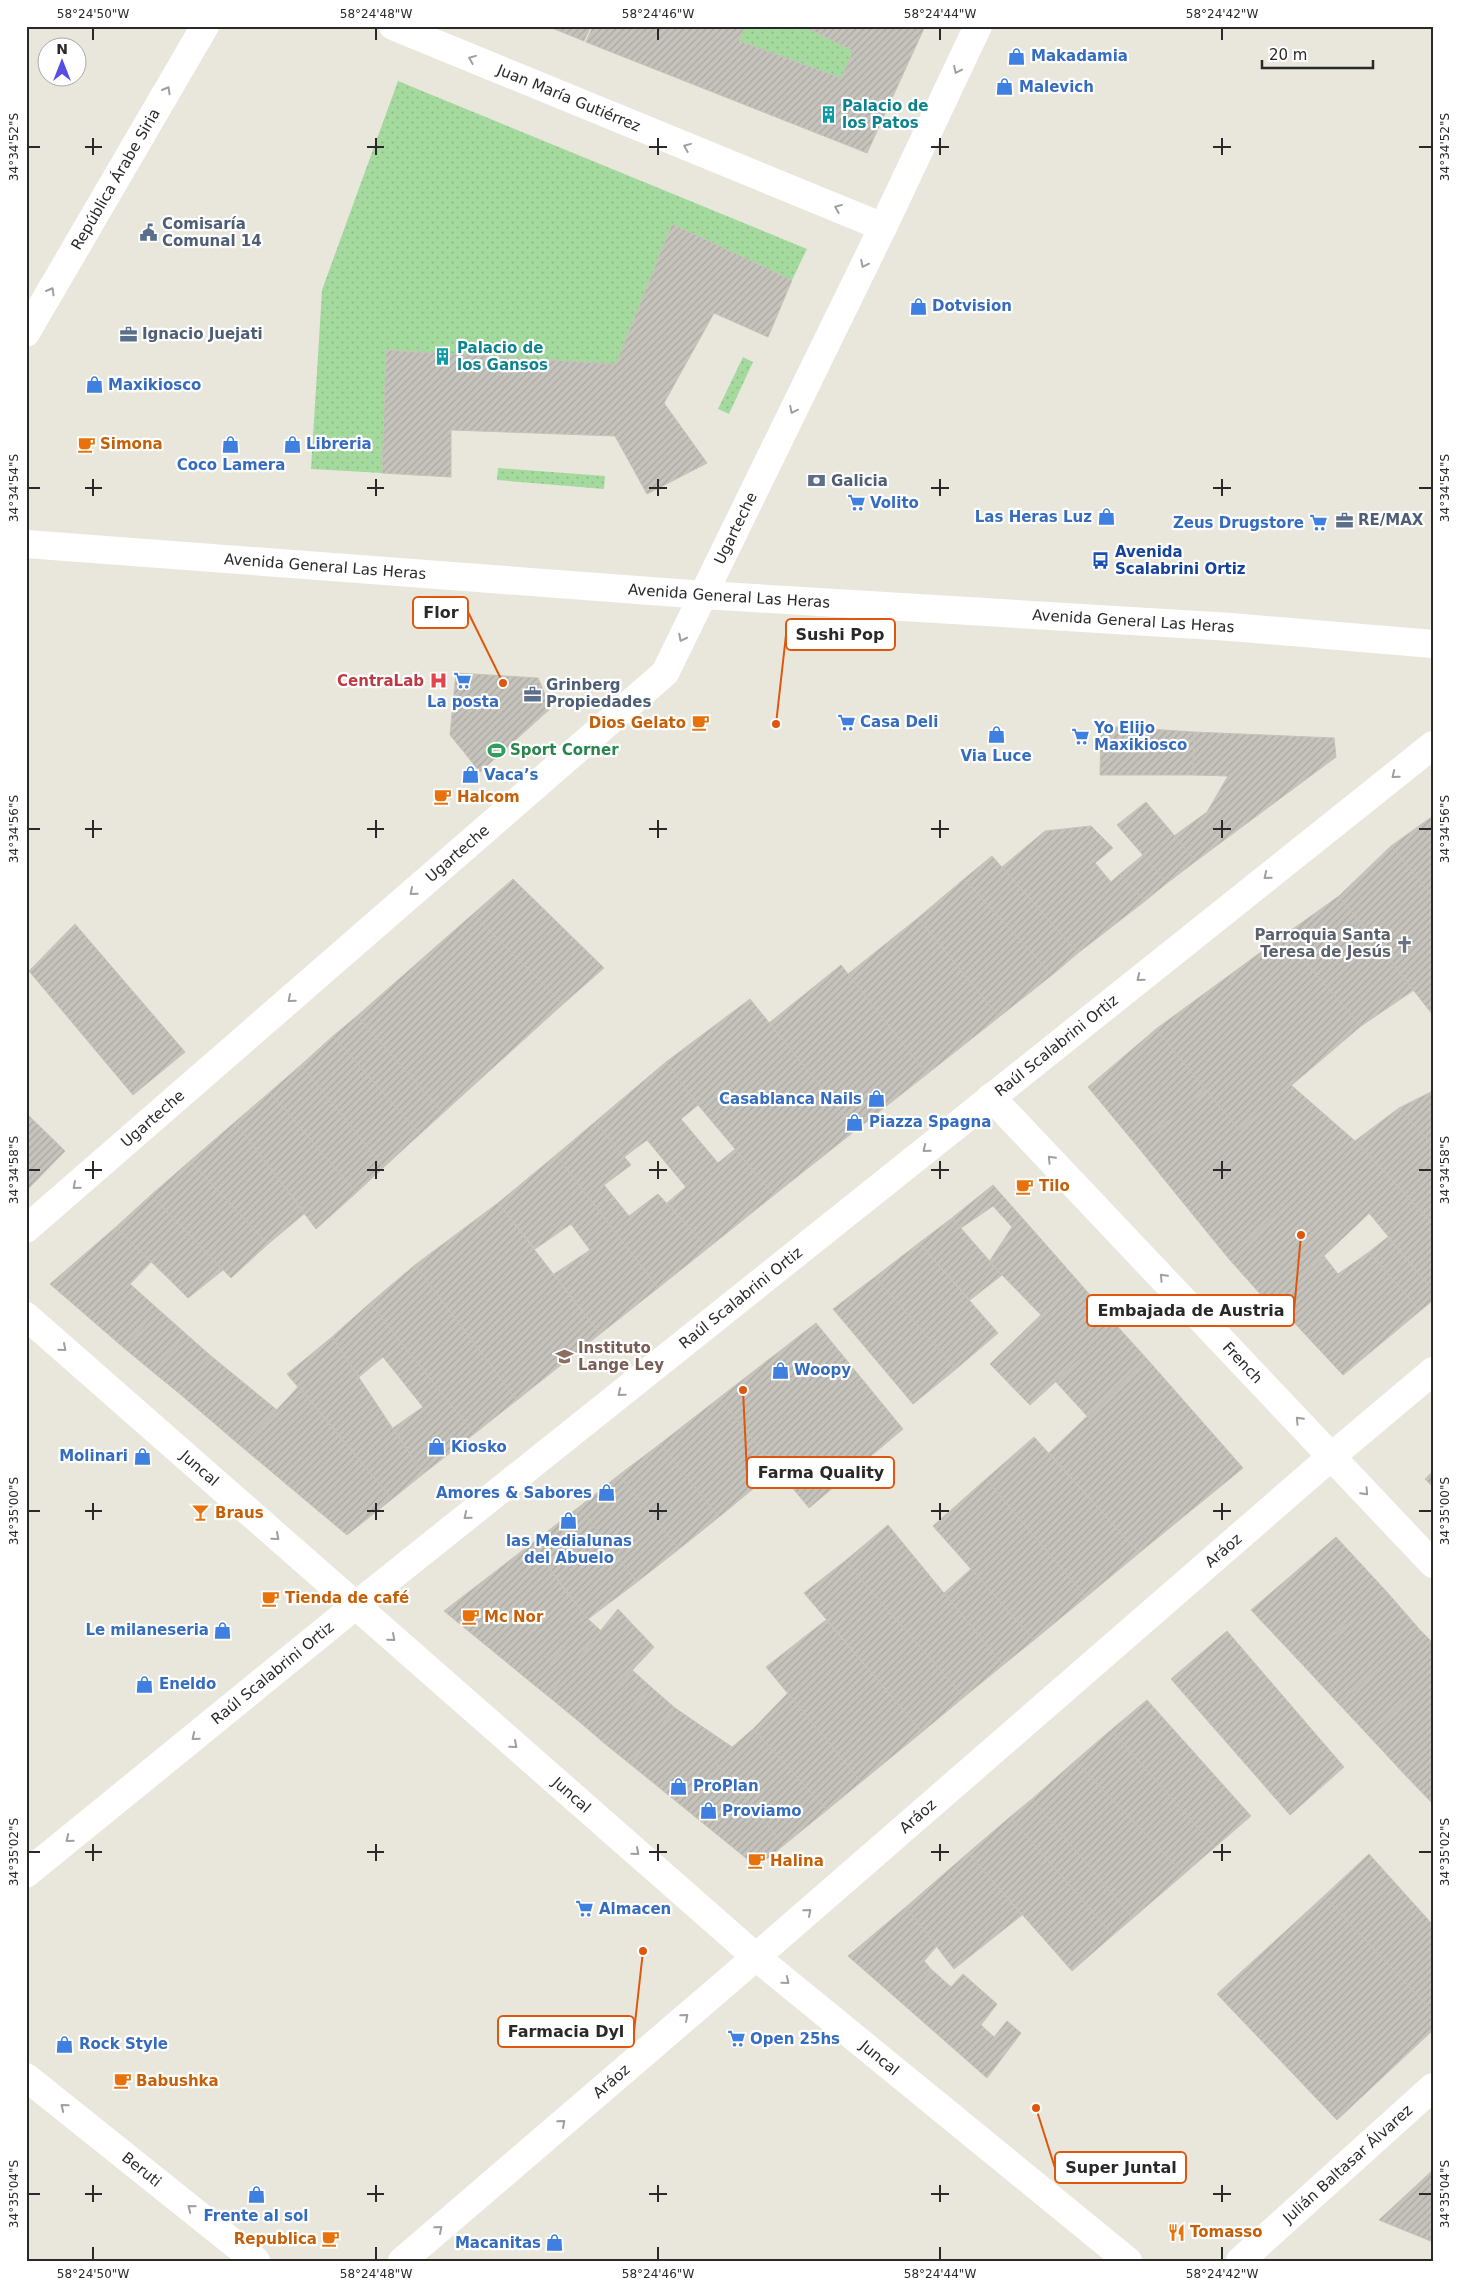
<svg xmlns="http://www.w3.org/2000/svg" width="1459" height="2287" font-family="'DejaVu Sans',sans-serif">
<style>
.garden{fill:url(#garden-dots)}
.building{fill:url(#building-hatch);stroke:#c5c3b6}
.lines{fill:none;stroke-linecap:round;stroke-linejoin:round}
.street{stroke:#fff;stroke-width:28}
.secondary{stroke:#fff;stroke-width:28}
.oneway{stroke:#9f9f9f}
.ticks{fill:none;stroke:#292929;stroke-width:2}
.labels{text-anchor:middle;stroke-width:4.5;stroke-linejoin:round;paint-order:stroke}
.shop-label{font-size:15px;font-weight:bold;fill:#366cbe;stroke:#fff;text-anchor:start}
.street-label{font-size:15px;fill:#292929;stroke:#fff}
.culture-label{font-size:15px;font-weight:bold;fill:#0d838f;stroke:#fff;text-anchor:start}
.service-label{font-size:15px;font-weight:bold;fill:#4e5e75;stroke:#fff;text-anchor:start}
.food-label{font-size:15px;font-weight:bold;fill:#c56008;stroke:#fff;text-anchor:start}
.transit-label{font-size:15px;font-weight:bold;fill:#164399;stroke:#fff;text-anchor:start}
.health-label{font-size:15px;font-weight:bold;fill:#be3a42;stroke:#fff;text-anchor:end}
.leisure-label{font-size:15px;font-weight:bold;fill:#27864d;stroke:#fff;text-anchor:start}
.worship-label{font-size:15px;font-weight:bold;fill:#5b616d;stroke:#fff;text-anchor:end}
.education-label{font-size:15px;font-weight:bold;fill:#785e54;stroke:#fff;text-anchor:start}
.leader{fill:none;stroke:#de570d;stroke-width:2}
.callout-dot{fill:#de570d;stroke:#fff;stroke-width:2}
.callout{fill:#fff;stroke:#de570d;stroke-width:2}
.callout-label{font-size:16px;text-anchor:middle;font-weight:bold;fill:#292929}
.neatline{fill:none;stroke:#292929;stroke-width:2}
.ticks-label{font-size:12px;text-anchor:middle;fill:#292929}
</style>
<defs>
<pattern id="garden-dots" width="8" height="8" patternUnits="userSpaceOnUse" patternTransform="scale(1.25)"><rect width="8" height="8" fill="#a5da9f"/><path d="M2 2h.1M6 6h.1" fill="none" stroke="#8ebb89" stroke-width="1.8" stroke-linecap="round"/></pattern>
<pattern id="building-hatch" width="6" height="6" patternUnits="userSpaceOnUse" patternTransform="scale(1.25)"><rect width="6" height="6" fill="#c5c3bc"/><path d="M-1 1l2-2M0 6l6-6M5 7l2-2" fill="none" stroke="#a9a8a2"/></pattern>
</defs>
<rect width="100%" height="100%" fill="#e9e7dc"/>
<path class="garden" d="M 745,26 L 803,26 L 853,51 L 841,78 L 739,41 Z
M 398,81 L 807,249 L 792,280 L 672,224 L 616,364 L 386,350 L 382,473 L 311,469 L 322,290 Z
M 743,357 L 753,362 L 729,414 L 718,409 Z
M 498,468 L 605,476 L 604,489 L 497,480 Z"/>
<path class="building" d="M 547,26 L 591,26 L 584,41 Z
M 593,26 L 745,26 L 739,41 L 841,78 L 853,51 L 803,26 L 925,26 L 867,153 L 586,42 Z
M 672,224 L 792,280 L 768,337 L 714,313 L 664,403 L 707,463 L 647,494 L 615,436 L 451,430 L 451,477 L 382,473 L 386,350 L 616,364 Z
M 456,673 L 538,678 L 551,708 L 480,772 L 450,735 Z
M 1101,726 L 1194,732 L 1193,775 L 1100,775 Z
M 1194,732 L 1334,738 L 1336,757 L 1196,861 L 1174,836 L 1207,812 L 1228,776 L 1193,775 Z
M 1146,802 L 1196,861 L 1167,883 L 1117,825 Z
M 1433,816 L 1433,897 L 1391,846 Z
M 1091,826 L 1113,848 L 1095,863 L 1111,882 L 1120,874 L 1145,901 L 1078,953 L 1002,867 L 1045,831 Z
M 1391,846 L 1433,897 L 1433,1015 L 1339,896 Z
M 1143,855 L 1167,883 L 1145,901 L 1120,874 Z
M 992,856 L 1078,953 L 1052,975 L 964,879 Z
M 513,879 L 604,968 L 563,1004 L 473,914 Z
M 964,879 L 1052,975 L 999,1017 L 918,918 Z
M 1339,896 L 1414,990 L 1361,1026 L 1283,936 Z
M 473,914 L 563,1004 L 443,1113 L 357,1016 Z
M 918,918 L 999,1017 L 927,1074 L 848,974 Z
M 75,924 L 185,1052 L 133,1095 L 29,971 Z
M 1283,936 L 1361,1026 L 1239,1130 L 1156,1029 Z
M 841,965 L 927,1074 L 856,1130 L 769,1023 Z
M 750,999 L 856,1130 L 774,1195 L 698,1105 L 666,1062 Z
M 357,1016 L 443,1113 L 420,1134 L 333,1036 Z
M 1156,1029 L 1206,1090 L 1137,1146 L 1088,1087 Z
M 333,1036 L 420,1134 L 384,1167 L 301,1065 Z
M 666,1062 L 698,1105 L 681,1119 L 718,1163 L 735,1149 L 774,1195 L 708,1248 L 667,1203 L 686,1187 L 647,1140 L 624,1157 L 595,1122 Z
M 301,1065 L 384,1167 L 356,1193 L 270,1092 Z
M 1291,1085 L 1355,1141 L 1229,1259 L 1137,1146 L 1206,1090 L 1239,1130 Z
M 1433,1091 L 1433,1146 L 1399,1108 Z
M 270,1092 L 356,1193 L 316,1229 L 235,1122 Z
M 1399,1108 L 1433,1146 L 1433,1224 L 1355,1141 Z
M 26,1113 L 65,1151 L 26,1191 Z
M 235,1122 L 305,1213 L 268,1244 L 190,1161 Z
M 595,1122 L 631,1165 L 604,1185 L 629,1216 L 658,1194 L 708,1248 L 658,1288 L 556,1155 Z
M 1355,1141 L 1398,1186 L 1271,1306 L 1229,1259 Z
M 556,1155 L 658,1288 L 600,1334 L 554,1274 L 590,1250 L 571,1224 L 535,1249 L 498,1203 Z
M 190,1161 L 268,1244 L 231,1278 L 151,1195 Z
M 993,1185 L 1040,1238 L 1002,1275 L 989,1262 L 1012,1227 L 993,1206 L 961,1228 L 952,1218 Z
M 1398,1186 L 1433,1224 L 1433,1291 L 1369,1213 Z
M 151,1195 L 223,1270 L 188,1298 L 116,1227 Z
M 498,1203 L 600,1334 L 517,1400 L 415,1265 Z
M 952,1218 L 1002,1275 L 970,1300 L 919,1243 Z
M 116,1227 L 151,1262 L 130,1284 L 158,1309 L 124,1348 L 50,1284 Z
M 1388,1237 L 1433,1291 L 1433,1300 L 1420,1311 L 1369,1252 Z
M 1040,1238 L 1077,1280 L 1041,1315 L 1002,1275 Z
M 919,1243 L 998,1333 L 956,1369 L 875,1277 Z
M 1369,1252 L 1420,1311 L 1343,1375 L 1275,1302 L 1324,1256 L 1338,1274 Z
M 415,1265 L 517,1400 L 474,1434 L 370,1303 Z
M 875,1277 L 956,1369 L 913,1404 L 833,1309 Z
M 1077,1280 L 1117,1326 L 1030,1405 L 990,1364 Z
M 370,1303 L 474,1434 L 423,1474 L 393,1428 L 423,1407 L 383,1357 L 359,1377 L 332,1337 Z
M 158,1309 L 186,1334 L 153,1372 L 124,1348 Z
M 816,1323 L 903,1429 L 809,1508 L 719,1398 Z
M 1117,1326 L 1147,1359 L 1088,1417 L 1055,1381 Z
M 186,1334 L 211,1356 L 180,1394 L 153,1372 Z
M 332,1337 L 423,1474 L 392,1499 L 287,1374 Z
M 211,1356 L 277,1410 L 242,1447 L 180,1394 Z
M 1147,1359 L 1243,1468 L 1139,1553 L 1049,1453 Z
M 299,1386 L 392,1499 L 347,1535 L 242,1447 Z
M 719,1398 L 777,1469 L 719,1517 L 660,1444 Z
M 1034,1437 L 1139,1553 L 1086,1597 L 986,1479 Z
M 660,1444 L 719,1517 L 679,1549 L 619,1475 Z
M 1433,1471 L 1433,1487 L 1425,1479 Z
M 619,1475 L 679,1549 L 637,1582 L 579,1507 Z
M 986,1479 L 1086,1597 L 1034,1640 L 933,1526 Z
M 579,1507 L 637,1582 L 588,1619 L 531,1544 Z
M 888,1525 L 1003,1665 L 964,1697 L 845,1561 Z
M 1336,1537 L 1386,1591 L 1301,1663 L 1251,1610 Z
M 531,1544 L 565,1590 L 505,1661 L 444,1611 Z
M 845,1561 L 964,1697 L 922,1732 L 804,1593 Z
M 971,1569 L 1034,1640 L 1003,1665 L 944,1593 Z
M 565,1590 L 588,1619 L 533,1684 L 505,1661 Z
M 1386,1591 L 1420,1630 L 1339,1704 L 1301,1663 Z
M 618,1609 L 654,1647 L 582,1724 L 548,1696 Z
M 588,1619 L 601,1631 L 548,1696 L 533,1684 Z
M 826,1620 L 922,1732 L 861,1782 L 766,1667 Z
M 1420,1630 L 1433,1643 L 1433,1675 L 1368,1735 L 1339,1704 Z
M 1227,1631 L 1344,1767 L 1290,1815 L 1171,1679 Z
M 632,1670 L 651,1687 L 604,1743 L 582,1724 Z
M 1433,1675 L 1433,1751 L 1406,1776 L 1368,1735 Z
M 651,1687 L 675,1708 L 630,1764 L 604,1743 Z
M 788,1693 L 861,1782 L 827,1810 L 753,1729 Z
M 1147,1700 L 1251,1816 L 1215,1847 L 1111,1730 Z
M 675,1708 L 732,1747 L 677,1802 L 630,1764 Z
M 753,1729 L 827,1810 L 784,1845 L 715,1762 Z
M 1111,1730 L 1215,1847 L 1184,1874 L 1075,1761 Z
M 1433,1751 L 1433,1804 L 1406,1776 Z
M 1075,1761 L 1184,1874 L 1133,1918 L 1032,1799 Z
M 715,1762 L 784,1845 L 757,1867 L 677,1802 Z
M 1032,1799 L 1133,1918 L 1113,1935 L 1010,1817 Z
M 1010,1817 L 1113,1935 L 1072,1971 L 968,1853 Z
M 968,1853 L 1022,1915 L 954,1969 L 906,1907 Z
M 1369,1854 L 1433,1925 L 1433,2012 L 1324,1896 Z
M 1324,1896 L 1433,2012 L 1433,2030 L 1337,2120 L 1217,1994 Z
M 906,1907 L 937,1946 L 924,1961 L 932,1970 L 904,2005 L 848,1956 Z
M 932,1970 L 951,1987 L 963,1974 L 997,2004 L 981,2025 L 994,2037 L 1007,2021 L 1021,2033 L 987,2078 L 904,2005 Z
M 1433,2170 L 1433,2242 L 1379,2220 Z"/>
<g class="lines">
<g class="street">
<path id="s1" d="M 393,26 L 883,227"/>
<path id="s2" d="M 26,333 L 205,26"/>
<path id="s3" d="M 991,1097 L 1433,1564"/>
<path id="s4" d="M 26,1229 L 665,673 L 883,227 L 978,26"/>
<path id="s5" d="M 26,1316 L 756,1957 L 1128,2261"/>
<path id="s6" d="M 26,1874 L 355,1606 L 1433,745"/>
<path id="s7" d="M 26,2077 L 256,2261"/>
<path id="s8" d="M 402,2261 L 756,1957 L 1332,1456 L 1433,1371"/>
<path id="s9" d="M 1240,2261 L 1433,2087"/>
</g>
<path class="secondary" id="s10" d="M 26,544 L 704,595 L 1231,627 L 1433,644"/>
</g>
<defs><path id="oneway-chevron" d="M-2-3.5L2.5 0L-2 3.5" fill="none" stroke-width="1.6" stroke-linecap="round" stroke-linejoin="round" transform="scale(1.25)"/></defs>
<g class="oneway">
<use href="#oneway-chevron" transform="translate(472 59) rotate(-158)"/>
<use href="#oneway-chevron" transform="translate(957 70) rotate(115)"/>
<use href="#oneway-chevron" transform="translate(167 90) rotate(-60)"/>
<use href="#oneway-chevron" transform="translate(687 147) rotate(-158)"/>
<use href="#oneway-chevron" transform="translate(838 208) rotate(-158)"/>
<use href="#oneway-chevron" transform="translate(864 264) rotate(116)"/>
<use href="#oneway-chevron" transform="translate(51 291) rotate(-60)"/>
<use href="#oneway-chevron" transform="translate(793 410) rotate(116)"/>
<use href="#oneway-chevron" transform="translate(682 638) rotate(117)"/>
<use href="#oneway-chevron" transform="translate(1395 775) rotate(141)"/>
<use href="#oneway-chevron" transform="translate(1267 876) rotate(141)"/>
<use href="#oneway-chevron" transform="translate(413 892) rotate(139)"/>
<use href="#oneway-chevron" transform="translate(1140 978) rotate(141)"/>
<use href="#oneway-chevron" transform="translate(291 999) rotate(139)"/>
<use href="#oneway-chevron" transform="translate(926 1149) rotate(141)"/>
<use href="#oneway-chevron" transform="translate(1051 1159) rotate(-134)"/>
<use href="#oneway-chevron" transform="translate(76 1186) rotate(139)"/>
<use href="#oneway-chevron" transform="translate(1163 1277) rotate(-134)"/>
<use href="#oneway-chevron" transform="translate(63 1348) rotate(41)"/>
<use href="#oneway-chevron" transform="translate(621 1393) rotate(141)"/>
<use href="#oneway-chevron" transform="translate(1299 1420) rotate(-134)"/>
<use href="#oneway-chevron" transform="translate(1365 1492) rotate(47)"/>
<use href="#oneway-chevron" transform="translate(467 1516) rotate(141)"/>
<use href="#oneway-chevron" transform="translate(276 1537) rotate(41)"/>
<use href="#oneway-chevron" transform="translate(392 1638) rotate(41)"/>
<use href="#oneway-chevron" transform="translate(195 1737) rotate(141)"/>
<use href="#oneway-chevron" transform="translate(514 1745) rotate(41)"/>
<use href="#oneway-chevron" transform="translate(69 1839) rotate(141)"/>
<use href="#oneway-chevron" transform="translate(636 1852) rotate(41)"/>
<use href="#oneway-chevron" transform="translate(808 1912) rotate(-41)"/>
<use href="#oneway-chevron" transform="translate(786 1981) rotate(39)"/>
<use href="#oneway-chevron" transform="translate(685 2017) rotate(-41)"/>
<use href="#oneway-chevron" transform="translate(64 2107) rotate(-141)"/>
<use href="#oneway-chevron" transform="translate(562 2123) rotate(-41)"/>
<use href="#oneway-chevron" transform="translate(191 2208) rotate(-141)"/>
<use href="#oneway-chevron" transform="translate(439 2229) rotate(-41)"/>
</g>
<path class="ticks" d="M 93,28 L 93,40M 376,28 L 376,40M 658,28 L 658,40M 940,28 L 940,40M 1222,28 L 1222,40M 93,138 L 93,155M 376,138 L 376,155M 658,138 L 658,155M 940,138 L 940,155M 1222,138 L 1222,155M 28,147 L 40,147M 85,147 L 102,147M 367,147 L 384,147M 649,147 L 667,147M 931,147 L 949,147M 1213,147 L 1231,147M 1419,147 L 1432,147M 93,479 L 93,496M 376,479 L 376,496M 658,479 L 658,496M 940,479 L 940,496M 1222,479 L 1222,496M 28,488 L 40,488M 85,488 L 102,488M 367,488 L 384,488M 649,488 L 667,488M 931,488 L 949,488M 1213,488 L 1231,488M 1419,488 L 1432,488M 93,820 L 93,838M 376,820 L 376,838M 658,820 L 658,838M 940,820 L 940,838M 1222,820 L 1222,838M 28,829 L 40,829M 85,829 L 102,829M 367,829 L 384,829M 649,829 L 667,829M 931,829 L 949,829M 1213,829 L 1231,829M 1419,829 L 1432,829M 93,1161 L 93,1179M 376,1161 L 376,1179M 658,1161 L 658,1179M 940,1161 L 940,1179M 1222,1161 L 1222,1179M 28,1170 L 40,1170M 85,1170 L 102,1170M 367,1170 L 384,1170M 649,1170 L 667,1170M 931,1170 L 949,1170M 1213,1170 L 1231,1170M 1419,1170 L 1432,1170M 93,1503 L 93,1520M 376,1503 L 376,1520M 658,1503 L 658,1520M 940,1503 L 940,1520M 1222,1503 L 1222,1520M 28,1511 L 40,1511M 85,1511 L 102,1511M 367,1511 L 384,1511M 649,1511 L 667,1511M 931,1511 L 949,1511M 1213,1511 L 1231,1511M 1419,1511 L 1432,1511M 93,1844 L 93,1861M 376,1844 L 376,1861M 658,1844 L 658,1861M 940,1844 L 940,1861M 1222,1844 L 1222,1861M 28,1852 L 40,1852M 85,1852 L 102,1852M 367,1852 L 384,1852M 649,1852 L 667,1852M 931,1852 L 949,1852M 1213,1852 L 1231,1852M 1419,1852 L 1432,1852M 93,2185 L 93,2202M 376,2185 L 376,2202M 658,2185 L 658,2202M 940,2185 L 940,2202M 1222,2185 L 1222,2202M 28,2194 L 40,2194M 85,2194 L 102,2194M 367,2194 L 384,2194M 649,2194 L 667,2194M 931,2194 L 949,2194M 1213,2194 L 1231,2194M 1419,2194 L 1432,2194M 93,2247 L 93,2260M 376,2247 L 376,2260M 658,2247 L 658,2260M 940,2247 L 940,2260M 1222,2247 L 1222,2260"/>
<defs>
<symbol id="shop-bare" viewBox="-9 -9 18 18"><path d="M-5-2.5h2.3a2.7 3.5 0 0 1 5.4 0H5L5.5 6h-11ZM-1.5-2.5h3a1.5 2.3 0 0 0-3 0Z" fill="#3f7fe0" stroke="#fff" stroke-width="2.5" paint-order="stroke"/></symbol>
<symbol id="building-bare" viewBox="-9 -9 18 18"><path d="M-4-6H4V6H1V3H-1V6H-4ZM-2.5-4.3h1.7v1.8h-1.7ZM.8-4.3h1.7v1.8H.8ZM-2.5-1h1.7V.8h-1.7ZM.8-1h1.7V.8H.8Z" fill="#0f9aa8" stroke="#fff" stroke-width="2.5" paint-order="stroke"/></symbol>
<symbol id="civic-bare" viewBox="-9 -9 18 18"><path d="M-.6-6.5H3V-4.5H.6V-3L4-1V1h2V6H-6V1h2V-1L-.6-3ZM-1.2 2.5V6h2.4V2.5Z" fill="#5c6f8a" stroke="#fff" stroke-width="2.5" paint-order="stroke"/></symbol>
<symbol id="office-bare" viewBox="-9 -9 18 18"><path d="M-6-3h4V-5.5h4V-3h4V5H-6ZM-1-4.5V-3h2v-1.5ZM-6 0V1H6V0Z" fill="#5c6f8a" stroke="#fff" stroke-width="2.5" paint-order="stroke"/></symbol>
<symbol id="cafe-bare" viewBox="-9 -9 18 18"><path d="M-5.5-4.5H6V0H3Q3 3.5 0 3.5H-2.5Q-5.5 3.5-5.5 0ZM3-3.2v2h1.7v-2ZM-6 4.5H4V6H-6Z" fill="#e8710a" stroke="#fff" stroke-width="2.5" paint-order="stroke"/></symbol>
<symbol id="bank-bare" viewBox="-9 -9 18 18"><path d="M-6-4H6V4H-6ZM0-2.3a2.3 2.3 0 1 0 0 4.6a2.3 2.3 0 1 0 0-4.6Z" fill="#5c6f8a" stroke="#fff" stroke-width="2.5" paint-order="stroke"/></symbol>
<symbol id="supermarket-bare" viewBox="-9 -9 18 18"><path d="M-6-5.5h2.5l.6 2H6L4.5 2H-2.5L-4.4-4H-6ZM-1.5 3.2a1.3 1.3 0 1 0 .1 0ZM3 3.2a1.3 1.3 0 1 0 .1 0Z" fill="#3f7fe0" stroke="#fff" stroke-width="2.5" paint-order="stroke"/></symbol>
<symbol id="bus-bare" viewBox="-9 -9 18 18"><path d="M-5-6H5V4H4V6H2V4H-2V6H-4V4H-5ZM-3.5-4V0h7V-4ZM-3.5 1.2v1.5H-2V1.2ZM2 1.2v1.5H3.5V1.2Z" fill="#1a4fb4" stroke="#fff" stroke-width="2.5" paint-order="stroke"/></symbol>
<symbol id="hospital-bare" viewBox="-9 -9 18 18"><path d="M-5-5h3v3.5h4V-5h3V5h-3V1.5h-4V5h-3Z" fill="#e0444e" stroke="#fff" stroke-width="2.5" paint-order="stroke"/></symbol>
<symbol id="stadium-bare" viewBox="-9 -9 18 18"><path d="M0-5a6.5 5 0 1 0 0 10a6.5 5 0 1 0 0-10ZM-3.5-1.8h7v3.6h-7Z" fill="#2e9e5b" stroke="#fff" stroke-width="2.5" paint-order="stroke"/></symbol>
<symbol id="church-bare" viewBox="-9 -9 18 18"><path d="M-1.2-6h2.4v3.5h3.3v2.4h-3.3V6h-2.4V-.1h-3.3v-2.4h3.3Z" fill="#6b7280" stroke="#fff" stroke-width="2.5" paint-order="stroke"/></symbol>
<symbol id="school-bare" viewBox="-9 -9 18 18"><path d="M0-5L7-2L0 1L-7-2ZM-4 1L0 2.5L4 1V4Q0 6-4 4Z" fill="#8d6e63" stroke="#fff" stroke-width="2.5" paint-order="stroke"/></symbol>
<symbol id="bar-bare" viewBox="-9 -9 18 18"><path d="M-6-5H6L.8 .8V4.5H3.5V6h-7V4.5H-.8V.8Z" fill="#e8710a" stroke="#fff" stroke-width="2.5" paint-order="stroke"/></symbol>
<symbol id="restaurant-bare" viewBox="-9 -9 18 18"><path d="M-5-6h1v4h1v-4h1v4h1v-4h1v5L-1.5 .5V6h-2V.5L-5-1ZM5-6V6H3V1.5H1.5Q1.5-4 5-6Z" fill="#e8710a" stroke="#fff" stroke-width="2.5" paint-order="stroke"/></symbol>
</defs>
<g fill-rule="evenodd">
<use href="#shop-bare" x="1004" y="44" width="25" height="25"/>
<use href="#shop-bare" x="992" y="74" width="25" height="25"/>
<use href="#building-bare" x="816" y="102" width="25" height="25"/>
<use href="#civic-bare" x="136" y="220" width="25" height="25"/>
<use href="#shop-bare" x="906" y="294" width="25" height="25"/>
<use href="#office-bare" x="116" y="322" width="25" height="25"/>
<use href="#building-bare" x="430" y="344" width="25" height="25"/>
<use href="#shop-bare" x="82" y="372" width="25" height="25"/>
<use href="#cafe-bare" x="74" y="432" width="25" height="25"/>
<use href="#shop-bare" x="218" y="432" width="25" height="25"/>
<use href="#shop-bare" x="280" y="432" width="25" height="25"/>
<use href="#bank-bare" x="804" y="468" width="25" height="25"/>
<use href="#supermarket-bare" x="844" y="490" width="25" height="25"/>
<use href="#shop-bare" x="1094" y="504" width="25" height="25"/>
<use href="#office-bare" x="1332" y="508" width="25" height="25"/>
<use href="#supermarket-bare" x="1306" y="510" width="25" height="25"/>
<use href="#bus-bare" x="1088" y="548" width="25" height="25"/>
<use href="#hospital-bare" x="426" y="668" width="25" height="25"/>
<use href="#supermarket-bare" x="450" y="668" width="25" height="25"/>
<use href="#office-bare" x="520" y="682" width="25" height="25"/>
<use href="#supermarket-bare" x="834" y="710" width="25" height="25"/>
<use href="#cafe-bare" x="688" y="710" width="25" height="25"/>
<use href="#shop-bare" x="984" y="722" width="25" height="25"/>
<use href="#supermarket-bare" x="1068" y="724" width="25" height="25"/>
<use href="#stadium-bare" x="484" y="738" width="25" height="25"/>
<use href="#shop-bare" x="458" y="762" width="25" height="25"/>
<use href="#cafe-bare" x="430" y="784" width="25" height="25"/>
<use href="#church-bare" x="1392" y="932" width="25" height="25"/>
<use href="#shop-bare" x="864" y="1086" width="25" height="25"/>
<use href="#shop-bare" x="842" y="1110" width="25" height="25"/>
<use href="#cafe-bare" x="1012" y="1174" width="25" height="25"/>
<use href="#school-bare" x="552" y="1344" width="25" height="25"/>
<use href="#shop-bare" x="768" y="1358" width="25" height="25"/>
<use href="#shop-bare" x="424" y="1434" width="25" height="25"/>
<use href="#shop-bare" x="130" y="1444" width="25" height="25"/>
<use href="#shop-bare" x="594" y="1480" width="25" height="25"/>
<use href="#bar-bare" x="188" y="1500" width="25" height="25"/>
<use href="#shop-bare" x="556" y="1508" width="25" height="25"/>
<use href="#cafe-bare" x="258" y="1586" width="25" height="25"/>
<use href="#cafe-bare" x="458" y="1604" width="25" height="25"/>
<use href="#shop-bare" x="210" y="1618" width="25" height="25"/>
<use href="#shop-bare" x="132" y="1672" width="25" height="25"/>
<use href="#shop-bare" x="666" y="1774" width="25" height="25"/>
<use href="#shop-bare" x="696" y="1798" width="25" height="25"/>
<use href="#cafe-bare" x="744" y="1848" width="25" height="25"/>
<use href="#supermarket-bare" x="572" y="1896" width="25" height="25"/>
<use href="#supermarket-bare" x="724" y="2026" width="25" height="25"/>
<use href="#shop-bare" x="52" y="2032" width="25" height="25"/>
<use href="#cafe-bare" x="110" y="2068" width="25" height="25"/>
<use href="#shop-bare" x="244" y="2182" width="25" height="25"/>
<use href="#restaurant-bare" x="1164" y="2220" width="25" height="25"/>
<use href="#cafe-bare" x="318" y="2226" width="25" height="25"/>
<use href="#shop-bare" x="542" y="2230" width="25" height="25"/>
</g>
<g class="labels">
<g class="shop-label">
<text x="1031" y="61">Makadamia</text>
<text x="1019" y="92">Malevich</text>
<text x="932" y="311">Dotvision</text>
<text x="108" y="390">Maxikiosco</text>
<text x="306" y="449">Libreria</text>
<text x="231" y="470" text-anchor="middle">Coco Lamera</text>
<text x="870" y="508">Volito</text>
<text x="1092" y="522" text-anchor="end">Las Heras Luz</text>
<text x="1304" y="528" text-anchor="end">Zeus Drugstore</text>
<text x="463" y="707" text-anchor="middle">La posta</text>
<text x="860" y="727">Casa Deli</text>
<text x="1094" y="733">Yo Elijo<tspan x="1094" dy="17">Maxikiosco</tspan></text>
<text x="996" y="761" text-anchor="middle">Via Luce</text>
<text x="484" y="780">Vaca’s</text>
<text x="862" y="1104" text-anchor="end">Casablanca Nails</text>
<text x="869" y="1127">Piazza Spagna</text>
<text x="794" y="1375">Woopy</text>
<text x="451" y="1452">Kiosko</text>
<text x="128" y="1461" text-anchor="end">Molinari</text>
<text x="592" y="1498" text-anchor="end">Amores &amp; Sabores</text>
<text x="569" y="1546" text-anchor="middle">las Medialunas<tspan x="569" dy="17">del Abuelo</tspan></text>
<text x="209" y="1635" text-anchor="end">Le milaneseria</text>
<text x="159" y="1689">Eneldo</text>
<text x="693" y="1791">ProPlan</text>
<text x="722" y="1816">Proviamo</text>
<text x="599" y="1914">Almacen</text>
<text x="750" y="2044">Open 25hs</text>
<text x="79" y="2049">Rock Style</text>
<text x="256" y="2221" text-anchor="middle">Frente al sol</text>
<text x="541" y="2248" text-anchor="end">Macanitas</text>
</g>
<g class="street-label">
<text dy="5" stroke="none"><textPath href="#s1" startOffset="190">Juan María Gutiérrez</textPath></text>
<text dy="5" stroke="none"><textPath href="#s2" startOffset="178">República Árabe Siria</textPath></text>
<text dy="5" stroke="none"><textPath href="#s4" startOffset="1008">Ugarteche</textPath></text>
<text dy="5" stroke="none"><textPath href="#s10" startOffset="300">Avenida General Las Heras</textPath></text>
<text dy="5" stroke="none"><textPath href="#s10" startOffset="705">Avenida General Las Heras</textPath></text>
<text dy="5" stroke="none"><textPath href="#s10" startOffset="1110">Avenida General Las Heras</textPath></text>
<text dy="5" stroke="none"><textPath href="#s4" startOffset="572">Ugarteche</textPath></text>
<text dy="5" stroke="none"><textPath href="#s6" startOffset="1322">Raúl Scalabrini Ortiz</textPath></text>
<text dy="5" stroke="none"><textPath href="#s4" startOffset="168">Ugarteche</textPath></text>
<text dy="5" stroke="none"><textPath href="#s6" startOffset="918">Raúl Scalabrini Ortiz</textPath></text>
<text dy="5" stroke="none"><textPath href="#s3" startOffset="366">French</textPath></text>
<text dy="5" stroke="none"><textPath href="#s5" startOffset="231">Juncal</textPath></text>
<text dy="5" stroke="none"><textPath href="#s8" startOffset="1086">Aráoz</textPath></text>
<text dy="5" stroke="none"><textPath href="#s6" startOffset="318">Raúl Scalabrini Ortiz</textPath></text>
<text dy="5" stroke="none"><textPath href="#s5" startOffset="726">Juncal</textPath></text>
<text dy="5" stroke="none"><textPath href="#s8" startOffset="681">Aráoz</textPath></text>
<text dy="5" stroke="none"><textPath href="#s5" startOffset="1131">Juncal</textPath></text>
<text dy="5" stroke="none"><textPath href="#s8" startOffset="276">Aráoz</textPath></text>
<text dy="5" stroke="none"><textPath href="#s9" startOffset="145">Julián Baltasar Álvarez</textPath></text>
<text dy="5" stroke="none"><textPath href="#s7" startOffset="148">Beruti</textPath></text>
</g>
<g class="culture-label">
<text x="842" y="111">Palacio de<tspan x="842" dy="17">los Patos</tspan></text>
<text x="457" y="353">Palacio de<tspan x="457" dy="17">los Gansos</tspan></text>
</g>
<g class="service-label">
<text x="162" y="229">Comisaría<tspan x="162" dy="17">Comunal 14</tspan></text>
<text x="142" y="339">Ignacio Juejati</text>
<text x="831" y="486">Galicia</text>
<text x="1358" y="525">RE/MAX</text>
<text x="546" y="690">Grinberg<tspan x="546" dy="17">Propiedades</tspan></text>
</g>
<g class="food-label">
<text x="100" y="449">Simona</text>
<text x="686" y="728" text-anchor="end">Dios Gelato</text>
<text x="457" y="802">Halcom</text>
<text x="1039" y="1191">Tilo</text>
<text x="215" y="1518">Braus</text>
<text x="285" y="1603">Tienda de café</text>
<text x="484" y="1622">Mc Nor</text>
<text x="770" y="1866">Halina</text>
<text x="136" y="2086">Babushka</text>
<text x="1190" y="2237">Tomasso</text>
<text x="317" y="2244" text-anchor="end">Republica</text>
</g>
<g class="transit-label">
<text x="1115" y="557">Avenida<tspan x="1115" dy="17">Scalabrini Ortiz</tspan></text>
</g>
<g class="health-label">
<text x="424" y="686">CentraLab</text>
</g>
<g class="leisure-label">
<text x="510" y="755">Sport Corner</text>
</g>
<g class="worship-label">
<text x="1391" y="940">Parroquia Santa<tspan x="1391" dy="17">Teresa de Jesús</tspan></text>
</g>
<g class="education-label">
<text x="578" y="1353">Instituto<tspan x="578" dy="17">Lange Ley</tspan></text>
</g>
</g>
<path class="leader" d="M503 683L468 612M776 724L786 635M1301 1235L1294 1311M743 1390L747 1473M643 1951L634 2032M1036 2108L1055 2168"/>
<g class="callout-dot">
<circle cx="503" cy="683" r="5"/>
<circle cx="776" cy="724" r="5"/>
<circle cx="1301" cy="1235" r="5"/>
<circle cx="743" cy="1390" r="5"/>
<circle cx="643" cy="1951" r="5"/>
<circle cx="1036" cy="2108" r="5"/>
</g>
<g class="callout">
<rect x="413" y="597" width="55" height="31" rx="5"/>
<rect x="786" y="619" width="109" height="31" rx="5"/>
<rect x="1087" y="1295" width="207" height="31" rx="5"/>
<rect x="747" y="1457" width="147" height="31" rx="5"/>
<rect x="498" y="2016" width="136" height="31" rx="5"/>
<rect x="1055" y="2152" width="131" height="31" rx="5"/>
</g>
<g class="callout-label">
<text x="441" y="618">Flor</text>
<text x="840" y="640">Sushi Pop</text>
<text x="1191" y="1316">Embajada de Austria</text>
<text x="821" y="1478">Farma Quality</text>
<text x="566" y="2037">Farmacia Dyl</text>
<text x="1121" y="2173">Super Juntal</text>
</g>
<rect width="1459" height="2287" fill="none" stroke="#ffffff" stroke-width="55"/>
<g transform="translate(62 62)"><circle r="24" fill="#ffffff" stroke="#a9a9a9"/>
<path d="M0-4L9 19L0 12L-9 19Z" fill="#574fe4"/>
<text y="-8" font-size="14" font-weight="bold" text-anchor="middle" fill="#292929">N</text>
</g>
<path d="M1262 60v8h111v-8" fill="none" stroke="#292929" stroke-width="2.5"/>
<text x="1269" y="60" font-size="15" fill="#292929" stroke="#ffffff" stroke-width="4" paint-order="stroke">20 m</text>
<rect x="28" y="28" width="1404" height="2232" class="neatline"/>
<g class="ticks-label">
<text x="93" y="18">58°24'50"W</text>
<text x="376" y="18">58°24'48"W</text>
<text x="658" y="18">58°24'46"W</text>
<text x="940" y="18">58°24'44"W</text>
<text x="1222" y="18">58°24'42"W</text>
<text transform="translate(14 147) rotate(-90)" y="4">34°34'52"S</text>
<text transform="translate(1445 147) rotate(-90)" y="4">34°34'52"S</text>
<text transform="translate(14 488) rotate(-90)" y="4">34°34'54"S</text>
<text transform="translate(1445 488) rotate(-90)" y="4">34°34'54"S</text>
<text transform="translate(14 829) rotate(-90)" y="4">34°34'56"S</text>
<text transform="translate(1445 829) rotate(-90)" y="4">34°34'56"S</text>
<text transform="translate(14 1170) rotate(-90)" y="4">34°34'58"S</text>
<text transform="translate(1445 1170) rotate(-90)" y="4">34°34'58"S</text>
<text transform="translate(14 1511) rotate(-90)" y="4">34°35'00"S</text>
<text transform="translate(1445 1511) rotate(-90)" y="4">34°35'00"S</text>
<text transform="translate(14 1852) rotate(-90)" y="4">34°35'02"S</text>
<text transform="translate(1445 1852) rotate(-90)" y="4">34°35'02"S</text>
<text transform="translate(14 2194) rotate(-90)" y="4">34°35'04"S</text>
<text transform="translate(1445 2194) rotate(-90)" y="4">34°35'04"S</text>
<text x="93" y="2278">58°24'50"W</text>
<text x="376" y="2278">58°24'48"W</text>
<text x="658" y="2278">58°24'46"W</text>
<text x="940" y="2278">58°24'44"W</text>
<text x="1222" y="2278">58°24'42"W</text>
</g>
</svg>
